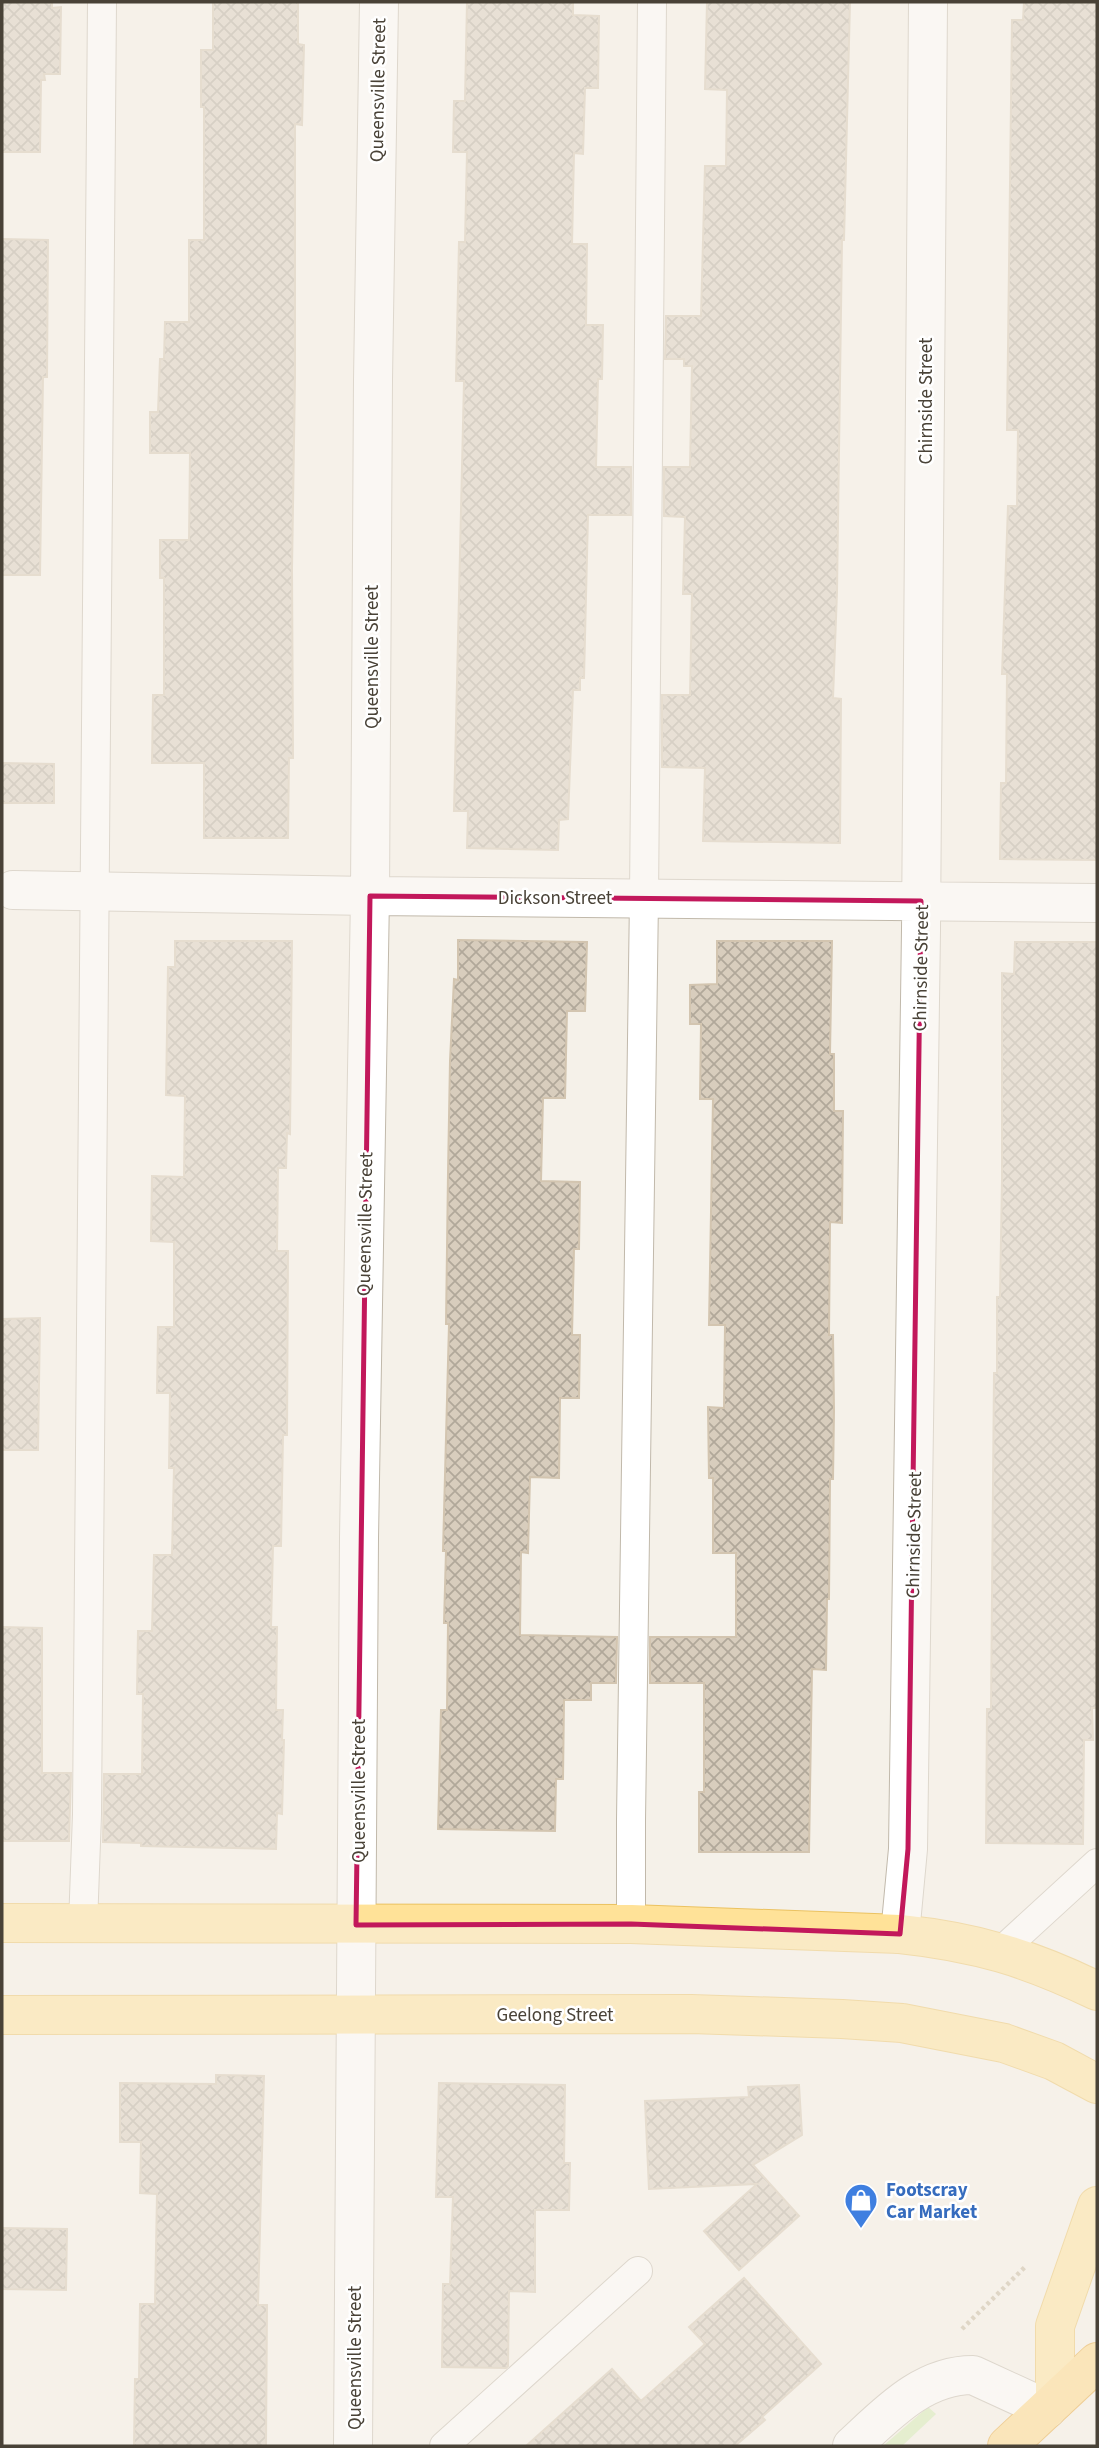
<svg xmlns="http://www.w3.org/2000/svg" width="1099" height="2448" font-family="'Source Sans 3',sans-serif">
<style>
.green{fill:#d0ebb0}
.building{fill:url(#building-cross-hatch);stroke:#d3c5b0;stroke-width:2}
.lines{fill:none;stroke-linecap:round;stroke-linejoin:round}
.service-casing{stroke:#c1b9ab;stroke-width:30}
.minor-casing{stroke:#c1b9ab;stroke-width:40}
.primary-casing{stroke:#ebc261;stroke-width:40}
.trunk-casing{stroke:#e6a432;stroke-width:40}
.path{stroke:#c4b69b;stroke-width:4.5;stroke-dasharray:3.5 3.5;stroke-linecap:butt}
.service{stroke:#fff;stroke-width:28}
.minor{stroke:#fff;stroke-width:38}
.primary{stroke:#ffe298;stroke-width:38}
.trunk{stroke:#ffd881;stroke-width:38}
.marked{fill:none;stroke:#c2185b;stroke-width:5;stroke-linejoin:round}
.labels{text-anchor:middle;stroke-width:5;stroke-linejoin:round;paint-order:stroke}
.street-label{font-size:19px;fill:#494237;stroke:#fff}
.shop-label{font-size:19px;font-weight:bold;fill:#366cbe;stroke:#fff;text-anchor:start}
</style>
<defs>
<pattern id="building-cross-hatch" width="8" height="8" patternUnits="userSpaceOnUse" patternTransform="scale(1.75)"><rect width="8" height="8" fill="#d8cdbd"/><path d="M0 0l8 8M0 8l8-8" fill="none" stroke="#b1a89a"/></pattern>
</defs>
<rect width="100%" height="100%" fill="#f5f1e9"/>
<path class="green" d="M 928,2407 L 936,2414 L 902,2446 L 883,2446 Z"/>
<path class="building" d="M 2,2 L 52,2 L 52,8 L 61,7 L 60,74 L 44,74 L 45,80 L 41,80 L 40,152 L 2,152 Z
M 213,2 L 298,2 L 298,44 L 304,45 L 302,125 L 295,124 L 295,377 L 292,569 L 293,758 L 289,758 L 288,838 L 204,838 L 204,763 L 152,763 L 153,695 L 164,695 L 164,578 L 160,578 L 160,540 L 189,540 L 190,453 L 150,453 L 150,412 L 158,412 L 160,359 L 164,359 L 165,322 L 189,322 L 189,240 L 204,240 L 204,107 L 201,107 L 201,50 L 213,50 Z
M 467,2 L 573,2 L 573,15 L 599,16 L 598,88 L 585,88 L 583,154 L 574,153 L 572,244 L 587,244 L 586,325 L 603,325 L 602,379 L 598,379 L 596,467 L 631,467 L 631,515 L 588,515 L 584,678 L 580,678 L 580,690 L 573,690 L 568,819 L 559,820 L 558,850 L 467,848 L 468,811 L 454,811 L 464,381 L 456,381 L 459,242 L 465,242 L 467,152 L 453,152 L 454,101 L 465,101 Z
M 707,2 L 850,2 L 844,240 L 842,240 L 837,592 L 833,698 L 841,699 L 840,843 L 703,841 L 705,768 L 662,767 L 662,695 L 690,695 L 692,594 L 683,594 L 685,517 L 664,516 L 664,467 L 690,467 L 692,366 L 684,366 L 684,359 L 665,359 L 666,316 L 701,316 L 705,166 L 726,166 L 727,90 L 705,89 Z
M 1024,2 L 1097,2 L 1097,860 L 1000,859 L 1001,783 L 1006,783 L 1007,674 L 1002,674 L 1008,506 L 1017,506 L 1018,430 L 1007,430 L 1012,20 L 1023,20 Z
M 2,239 L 48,240 L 47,377 L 43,377 L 40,575 L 2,575 Z
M 2,763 L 54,764 L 54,803 L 2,803 Z
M 458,940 L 587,942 L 585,1011 L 567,1011 L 565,1098 L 543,1098 L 541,1181 L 580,1182 L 579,1249 L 574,1249 L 572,1335 L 580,1335 L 579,1398 L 560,1398 L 559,1478 L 530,1477 L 528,1553 L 521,1552 L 520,1635 L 617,1637 L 616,1683 L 591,1683 L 591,1700 L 564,1700 L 563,1779 L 556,1779 L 555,1831 L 438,1829 L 441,1710 L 447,1710 L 448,1623 L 444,1623 L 446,1551 L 443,1551 L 449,1324 L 446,1324 L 448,1173 L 450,1061 L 454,979 L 458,980 Z
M 175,941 L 292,941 L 290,1134 L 287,1133 L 286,1168 L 278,1168 L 277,1251 L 288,1251 L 287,1435 L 283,1435 L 281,1546 L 273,1546 L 271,1627 L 277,1627 L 276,1710 L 283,1710 L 282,1740 L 284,1740 L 282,1814 L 277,1813 L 276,1849 L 141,1846 L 141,1843 L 103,1842 L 104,1774 L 142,1774 L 143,1694 L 137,1694 L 138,1631 L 152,1631 L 154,1555 L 172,1555 L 174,1468 L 169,1468 L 170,1393 L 157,1393 L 158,1327 L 174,1327 L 174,1242 L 151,1241 L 152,1176 L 184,1177 L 185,1096 L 166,1095 L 168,967 L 175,967 Z
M 717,941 L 832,941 L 830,1054 L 834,1054 L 834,1111 L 843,1111 L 842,1223 L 830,1222 L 829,1335 L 833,1335 L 834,1411 L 833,1479 L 830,1479 L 829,1599 L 827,1599 L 826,1670 L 812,1669 L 809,1852 L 699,1852 L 699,1792 L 704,1792 L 704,1683 L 650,1683 L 650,1637 L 736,1637 L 736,1553 L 713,1553 L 713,1478 L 709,1478 L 708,1407 L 724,1408 L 725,1325 L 709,1325 L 713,1099 L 700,1099 L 701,1024 L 690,1024 L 690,985 L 717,984 Z
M 1015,942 L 1097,942 L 1097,1708 L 1092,1708 L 1093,1740 L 1084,1740 L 1083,1844 L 986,1843 L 987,1709 L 991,1709 L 994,1373 L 997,1373 L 997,1297 L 1000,1297 L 1002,1179 L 1002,973 L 1014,974 Z
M 40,1318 L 38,1450 L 2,1450 L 2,1319 Z
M 2,1627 L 42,1628 L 42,1773 L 71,1773 L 69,1841 L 2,1841 Z
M 216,2075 L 264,2076 L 258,2305 L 267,2305 L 266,2446 L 134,2446 L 135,2379 L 139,2379 L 140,2304 L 155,2304 L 157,2194 L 140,2193 L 141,2142 L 120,2142 L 120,2083 L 216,2084 Z
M 439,2083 L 565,2085 L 564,2163 L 570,2163 L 569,2210 L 535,2210 L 535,2292 L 509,2291 L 508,2366 L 506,2368 L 442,2367 L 443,2284 L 450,2284 L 453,2197 L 436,2197 Z
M 799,2085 L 802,2135 L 753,2165 L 799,2216 L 739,2270 L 704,2231 L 757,2184 L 649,2189 L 645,2101 L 749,2097 L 748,2087 Z
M 2,2228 L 67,2229 L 66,2290 L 2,2289 Z
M 744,2278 L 821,2364 L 762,2417 L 765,2420 L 735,2446 L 526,2446 L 612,2369 L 641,2401 L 705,2344 L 689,2327 Z"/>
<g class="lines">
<defs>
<path id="service" d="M 631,1924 L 631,1820 L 644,898 L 652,2
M 83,1925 L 87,1814 L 102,2
M 1001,1951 L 1097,1863
M 444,2446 L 638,2271"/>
<path id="minor" d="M 13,890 L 370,896 L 1097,903
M 900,1934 L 908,1849 L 921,930 L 928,2
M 353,2446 L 359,1538 L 370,896 L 373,380 L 379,2
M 852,2446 C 887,2414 922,2375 973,2375 L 1047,2409"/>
<path id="primary" d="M 2,1923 L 631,1924 L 900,1934 C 976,1942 1029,1958 1097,1991
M 2,2015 L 691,2014 L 842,2019 L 902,2023 L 1004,2043 L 1054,2061 L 1097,2084
M 1055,2401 L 1055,2326 L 1097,2206"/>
<path id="trunk" d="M 1007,2446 L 1097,2362"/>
</defs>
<use href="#service" class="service-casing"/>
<use href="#minor" class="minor-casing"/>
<use href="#primary" class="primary-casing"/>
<use href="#trunk" class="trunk-casing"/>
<path class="path" d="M 962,2329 L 1026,2266"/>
<use href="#service" class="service"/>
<use href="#minor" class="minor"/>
<use href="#primary" class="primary"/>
<use href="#trunk" class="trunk"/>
</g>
<path d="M0 0H1099V2448H0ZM 370,896 L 921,901 L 908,1849 L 900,1934 L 631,1924 L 356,1925 Z" fill="#f5f1e9" fill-opacity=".55" fill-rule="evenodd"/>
<path class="marked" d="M 370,896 L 921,901 L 908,1849 L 900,1934 L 631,1924 L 356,1925 Z"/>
<defs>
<symbol id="shop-pin" viewBox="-11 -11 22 30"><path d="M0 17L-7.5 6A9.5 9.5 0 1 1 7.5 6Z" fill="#3f7fe0" stroke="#fff"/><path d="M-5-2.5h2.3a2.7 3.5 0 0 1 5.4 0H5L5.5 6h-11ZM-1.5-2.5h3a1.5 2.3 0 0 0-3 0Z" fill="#fff"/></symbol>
</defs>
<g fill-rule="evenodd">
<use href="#shop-pin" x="842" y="2181" width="38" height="52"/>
</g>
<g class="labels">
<g class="street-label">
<text transform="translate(377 90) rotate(-89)" y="7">Queensville Street</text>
<text transform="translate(925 401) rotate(-90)" y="7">Chirnside Street</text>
<text transform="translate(371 657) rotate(-90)" y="7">Queensville Street</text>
<text x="555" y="904">Dickson Street</text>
<text transform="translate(920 968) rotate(-89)" y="7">Chirnside Street</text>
<text transform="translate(364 1224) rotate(-89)" y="7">Queensville Street</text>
<text transform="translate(913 1535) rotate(-89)" y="7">Chirnside Street</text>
<text transform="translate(358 1791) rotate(-90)" y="7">Queensville Street</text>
<text x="555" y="2021">Geelong Street</text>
<text transform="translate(354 2358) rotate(-90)" y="7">Queensville Street</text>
</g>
<g class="shop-label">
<text x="886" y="2196">Footscray<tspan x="886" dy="22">Car Market</tspan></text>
</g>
</g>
<rect width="1099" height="2448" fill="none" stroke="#494237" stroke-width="7"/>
</svg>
